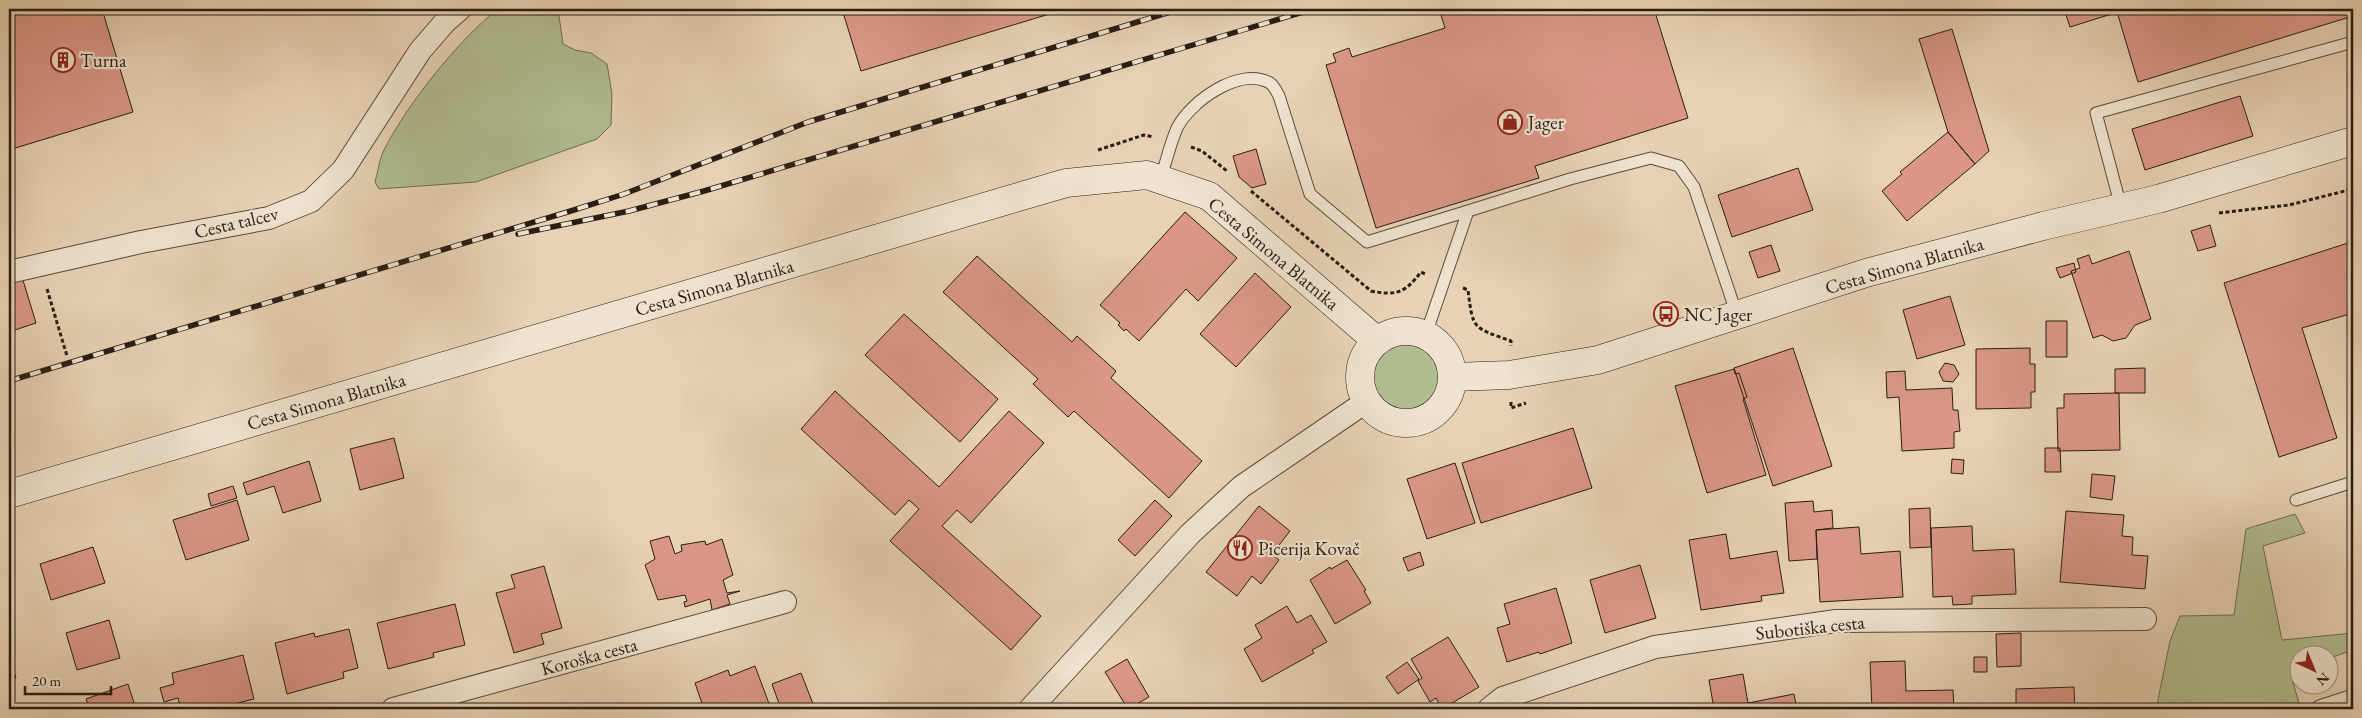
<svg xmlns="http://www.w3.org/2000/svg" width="2362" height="718" font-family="'EB Garamond',serif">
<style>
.green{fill:#b0bd91;stroke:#6c6d53}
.building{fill:#da9787;stroke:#291d15}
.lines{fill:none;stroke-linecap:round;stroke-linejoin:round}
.lane-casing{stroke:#584a3d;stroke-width:13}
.street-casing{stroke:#584a3d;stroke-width:24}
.secondary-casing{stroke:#291d15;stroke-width:29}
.path{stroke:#291d15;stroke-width:3;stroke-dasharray:4 2.5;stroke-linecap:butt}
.lane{stroke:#efe2ce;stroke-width:11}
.street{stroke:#efe2ce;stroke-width:22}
.secondary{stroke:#efe2ce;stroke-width:28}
.rail-casing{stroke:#291d15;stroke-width:5.5}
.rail{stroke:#efe2ce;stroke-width:4;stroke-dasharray:11;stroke-linecap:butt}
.labels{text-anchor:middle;stroke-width:4.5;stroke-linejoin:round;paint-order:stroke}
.poi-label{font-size:19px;fill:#291d15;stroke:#efe2ce;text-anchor:start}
.street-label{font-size:19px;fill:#291d15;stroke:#efe2ce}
</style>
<rect width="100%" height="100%" fill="#e7d2b4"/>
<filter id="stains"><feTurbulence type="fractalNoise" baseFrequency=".004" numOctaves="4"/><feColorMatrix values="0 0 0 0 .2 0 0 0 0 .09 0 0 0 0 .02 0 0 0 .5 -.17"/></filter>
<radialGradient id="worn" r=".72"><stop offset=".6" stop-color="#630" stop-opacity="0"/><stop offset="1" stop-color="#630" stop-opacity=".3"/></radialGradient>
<path class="green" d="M 498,9 L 558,9 L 563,44 L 575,50 L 591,53 L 607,64 L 612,94 L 611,125 L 597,139 L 476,182 L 379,189 L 375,182 C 378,172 379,161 383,152 C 405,107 459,39 498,9 Z
M1373 377a34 34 0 1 1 68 0a34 34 0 1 1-68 0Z
M 2295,514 L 2305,533 L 2263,546 L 2282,640 L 2353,633 L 2353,650 L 2330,658 L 2330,656 L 2300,656 L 2299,669 L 2290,673 L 2301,709 L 2156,709 L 2170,641 L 2180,616 L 2234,615 L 2246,529 Z"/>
<path class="building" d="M 9,9 L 102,9 L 133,112 L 9,150 Z
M 842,9 L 1066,9 L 861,71 Z
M 1439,9 L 1493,9 L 1494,13 L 1509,9 L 1654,9 L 1688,118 L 1535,166 L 1539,178 L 1376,228 L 1326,65 L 1336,62 L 1333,54 L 1349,48 L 1352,57 L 1445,28 Z
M 2064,9 L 2117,9 L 2118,12 L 2070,27 Z
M 2126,9 L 2353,9 L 2353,16 L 2138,82 L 2117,12 Z
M 1952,29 L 1989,151 L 1975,164 L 1948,132 L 1919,39 Z
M 2240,96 L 2253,136 L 2145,170 L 2132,129 Z
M 1948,132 L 1975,164 L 1907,221 L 1882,191 L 1902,174 L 1900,172 Z
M 1256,149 L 1266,184 L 1252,188 L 1239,177 L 1233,156 Z
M 1798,168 L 1813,210 L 1732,237 L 1718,195 Z
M 1185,212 L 1237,258 L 1198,301 L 1186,289 L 1139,341 L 1126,329 L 1124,331 L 1118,325 L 1120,323 L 1100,305 Z
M 2210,225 L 2216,246 L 2198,251 L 2191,231 Z
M 2351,242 L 2353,242 L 2353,313 L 2302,328 L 2337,438 L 2279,457 L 2224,283 Z
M 1771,245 L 1780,271 L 1758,278 L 1749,252 Z
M 2129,251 L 2151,319 L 2135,325 L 2126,338 L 2113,341 L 2102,335 L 2093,338 L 2071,271 L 2080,268 L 2077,259 L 2089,255 L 2092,264 Z
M 977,256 L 1072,342 L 1077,336 L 1116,371 L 1111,378 L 1202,461 L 1169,498 L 1074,411 L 1068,417 L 1033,384 L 1038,379 L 943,292 Z
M 2074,263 L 2076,272 L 2060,278 L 2056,268 Z
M 1255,273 L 1291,307 L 1236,367 L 1200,334 Z
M 22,277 L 36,323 L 9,332 L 9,281 Z
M 1950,296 L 1965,345 L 1917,359 L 1903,310 Z
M 904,314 L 998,399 L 960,442 L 865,355 Z
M 2046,321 L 2067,321 L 2067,357 L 2046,357 Z
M 1793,348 L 1832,466 L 1773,486 L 1734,368 Z
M 2030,348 L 2030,364 L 2035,364 L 2035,392 L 2031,392 L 2031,408 L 1976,409 L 1976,349 Z
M 1945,363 L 1954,365 L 1959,374 L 1953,382 L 1943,381 L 1939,372 Z
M 2145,368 L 2145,393 L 2115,393 L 2115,369 Z
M 1734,369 L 1735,374 L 1739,373 L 1747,397 L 1743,399 L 1766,475 L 1707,493 L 1675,386 Z
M 1905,371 L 1906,390 L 1952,388 L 1953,410 L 1958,410 L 1960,431 L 1954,432 L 1954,448 L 1902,451 L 1899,397 L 1887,398 L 1886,372 Z
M 835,391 L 939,487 L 1009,411 L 1044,443 L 971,523 L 957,510 L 942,526 L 1041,616 L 1011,650 L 890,541 L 919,509 L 909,500 L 895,515 L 801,429 Z
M 2119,393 L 2120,450 L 2058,451 L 2057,408 L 2064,408 L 2064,394 Z
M 1573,428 L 1592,488 L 1481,523 L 1462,463 Z
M 394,438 L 404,478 L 360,490 L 350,449 Z
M 2045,448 L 2060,448 L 2061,472 L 2045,472 Z
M 1952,459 L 1964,460 L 1963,474 L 1951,473 Z
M 309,461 L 321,501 L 283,513 L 274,486 L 247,495 L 243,483 Z
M 1455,463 L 1475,523 L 1427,539 L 1407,479 Z
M 2092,474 L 2115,476 L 2112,500 L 2090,497 Z
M 233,486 L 237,498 L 211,506 L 208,494 Z
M 237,500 L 249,540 L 186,560 L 173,520 Z
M 1155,500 L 1172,516 L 1135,556 L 1118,540 Z
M 1813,501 L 1814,512 L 1832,510 L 1833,528 L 1816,530 L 1817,559 L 1789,561 L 1785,503 Z
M 1259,506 L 1290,531 L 1272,554 L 1279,560 L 1261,584 L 1252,576 L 1237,596 L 1206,572 Z
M 1930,508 L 1931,547 L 1910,548 L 1909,509 Z
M 2066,511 L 2124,515 L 2122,536 L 2133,537 L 2132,555 L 2148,556 L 2145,589 L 2060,582 Z
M 1972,526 L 1973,551 L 2014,549 L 2016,594 L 1972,596 L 1972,604 L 1953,605 L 1952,596 L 1933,597 L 1931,528 Z
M 1859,527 L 1861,554 L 1900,551 L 1903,597 L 1820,602 L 1816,530 Z
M 1726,534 L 1730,559 L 1777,551 L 1784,593 L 1761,596 L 1762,601 L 1701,610 L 1689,540 Z
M 669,536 L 675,554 L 682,551 L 681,545 L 705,541 L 706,545 L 722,539 L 733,575 L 723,580 L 727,593 L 740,591 L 727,595 L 730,604 L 712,610 L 710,599 L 685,607 L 684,602 L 687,601 L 685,595 L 658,600 L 645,565 L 655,559 L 650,541 Z
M 93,547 L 105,583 L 51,600 L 40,564 Z
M 1420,552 L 1424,565 L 1408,571 L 1403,558 Z
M 1347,560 L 1366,590 L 1364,591 L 1371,603 L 1335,624 L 1310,580 L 1330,567 L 1331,569 Z
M 1640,565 L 1656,618 L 1605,633 L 1590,580 Z
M 544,566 L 562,628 L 541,634 L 544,644 L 514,653 L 496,593 L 515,588 L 511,575 Z
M 1556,588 L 1572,643 L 1540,654 L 1539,652 L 1507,662 L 1497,628 L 1510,624 L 1504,604 Z
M 455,604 L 465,645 L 433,653 L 434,657 L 388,669 L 377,623 Z
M 1287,606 L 1297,623 L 1311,615 L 1327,642 L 1312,650 L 1314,653 L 1262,682 L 1244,649 L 1262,638 L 1255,625 Z
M 109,620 L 120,658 L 77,670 L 66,633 Z
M 349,629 L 358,668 L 343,672 L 344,678 L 287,694 L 275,643 L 314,633 L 315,637 Z
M 2021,633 L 2021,666 L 1997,667 L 1996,634 Z
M 1448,637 L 1479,687 L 1442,709 L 1436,698 L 1430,702 L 1418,681 L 1422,678 L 1411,659 Z
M 243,655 L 254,699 L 221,707 L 221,709 L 181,709 L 178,698 L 164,702 L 160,688 L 174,684 L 172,673 Z
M 9,656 L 16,678 L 9,680 Z
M 1974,657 L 1987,657 L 1987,672 L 1974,672 Z
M 1127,659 L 1149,697 L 1128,709 L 1105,672 Z
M 1905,661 L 1906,691 L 1953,690 L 1954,709 L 1872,709 L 1870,662 Z
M 1407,662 L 1419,679 L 1398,694 L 1386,677 Z
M 755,666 L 771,709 L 704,709 L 695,683 L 728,670 L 730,676 Z
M 801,673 L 815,709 L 781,709 L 772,684 Z
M 1743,674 L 1748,703 L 1794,694 L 1797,709 L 1714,709 L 1709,680 Z
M 128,684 L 136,709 L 90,709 L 86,699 Z
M 2074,687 L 2075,709 L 2016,709 L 2016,689 Z"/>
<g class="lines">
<defs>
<path id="lane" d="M 1160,180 C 1166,163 1170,144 1177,128 C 1191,101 1240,66 1270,83 C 1274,86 1277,92 1279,96 L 1310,194 L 1367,242 L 1468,211
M 2121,207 L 2096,113 L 2353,42
M 1426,334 L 1468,211 L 1570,179 L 1651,158 L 1679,166 L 1694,187 L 1737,315
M 2296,500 L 2353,482
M 2319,706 L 2353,695"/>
<path id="street" d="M 9,272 L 141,242 L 269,218 L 311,201 L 343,170 L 420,51 L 445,22 L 460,9
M 393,709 L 785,602
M 1030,709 L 1190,534 L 1241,487 L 1367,401
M 1489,709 L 1503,698 L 1655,647 L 1836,621 L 2145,619"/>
<path id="secondary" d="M1360 377a46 46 0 1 1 92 0a46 46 0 1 1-92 0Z
M 1453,377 L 1509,375 L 1598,360 L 1866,273 L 2043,226 L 2158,199 L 2353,141
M 9,494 L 1066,183 L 1147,175 L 1209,196 L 1377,341"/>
</defs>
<use href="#lane" class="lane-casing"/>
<use href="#street" class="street-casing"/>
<use href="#secondary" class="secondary-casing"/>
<path class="path" d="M 1191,147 L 1202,151 L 1227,171
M 1098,150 L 1144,135 L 1154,137
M 1251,191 L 1371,291 C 1396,296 1405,293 1421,272 L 1427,275
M 2219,213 L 2289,205 L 2353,189
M 1463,288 L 1468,290 C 1473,331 1473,327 1511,341 L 1511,346
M 47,289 L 67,356
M 1511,402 L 1511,408 L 1526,403"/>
<use href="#lane" class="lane"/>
<use href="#street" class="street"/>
<use href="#secondary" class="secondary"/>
<defs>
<path id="rail" d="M 518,234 L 629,211 L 704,191 L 1313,9
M 9,381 L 574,210 L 624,194 L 808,122 L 1180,9"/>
</defs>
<use href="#rail" class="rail-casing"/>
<use href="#rail" class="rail"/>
</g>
<defs>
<symbol id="building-ring" viewBox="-11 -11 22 22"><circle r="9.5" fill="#efe2ce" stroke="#8f2418" stroke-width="1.5"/><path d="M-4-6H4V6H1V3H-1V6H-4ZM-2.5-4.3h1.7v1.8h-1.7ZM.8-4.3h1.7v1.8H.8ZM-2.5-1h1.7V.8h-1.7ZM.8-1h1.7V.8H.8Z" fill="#8f2418"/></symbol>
<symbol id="shop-ring" viewBox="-11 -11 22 22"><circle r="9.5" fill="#efe2ce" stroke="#8f2418" stroke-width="1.5"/><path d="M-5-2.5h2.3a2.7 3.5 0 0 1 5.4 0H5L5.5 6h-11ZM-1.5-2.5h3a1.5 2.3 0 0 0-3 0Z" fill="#8f2418"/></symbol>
<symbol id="bus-ring" viewBox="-11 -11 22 22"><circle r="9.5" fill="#efe2ce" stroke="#8f2418" stroke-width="1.5"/><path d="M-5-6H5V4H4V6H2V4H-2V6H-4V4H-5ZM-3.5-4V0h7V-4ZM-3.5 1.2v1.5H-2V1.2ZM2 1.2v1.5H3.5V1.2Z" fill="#8f2418"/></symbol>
<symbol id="restaurant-ring" viewBox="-11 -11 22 22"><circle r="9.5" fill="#efe2ce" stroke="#8f2418" stroke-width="1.5"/><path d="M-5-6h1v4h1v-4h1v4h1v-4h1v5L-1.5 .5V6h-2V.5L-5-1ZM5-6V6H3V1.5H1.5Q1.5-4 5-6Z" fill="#8f2418"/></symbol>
</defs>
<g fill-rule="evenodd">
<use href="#building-ring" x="49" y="46" width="28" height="28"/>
<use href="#shop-ring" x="1496" y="108" width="28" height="28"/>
<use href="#bus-ring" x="1652" y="300" width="28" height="28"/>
<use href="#restaurant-ring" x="1226" y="534" width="28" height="28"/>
</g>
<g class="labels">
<g class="poi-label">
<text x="80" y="67">Turna</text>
<text x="1528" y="129">Jager</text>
<text x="1684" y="321">NC Jager</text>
<text x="1258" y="555">Picerija Kovač</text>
</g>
<g class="street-label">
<text transform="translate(236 222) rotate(-13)" y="7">Cesta talcev</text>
<text transform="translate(1274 253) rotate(40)" y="7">Cesta Simona Blatnika</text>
<text transform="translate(1904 265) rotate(-16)" y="7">Cesta Simona Blatnika</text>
<text transform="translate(714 287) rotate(-16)" y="7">Cesta Simona Blatnika</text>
<text transform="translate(326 401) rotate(-16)" y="7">Cesta Simona Blatnika</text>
<text transform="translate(1810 627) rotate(-6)" y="7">Subotiška cesta</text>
<text transform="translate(589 656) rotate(-15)" y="7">Koroška cesta</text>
</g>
</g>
<rect width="2362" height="718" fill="none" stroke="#e7d2b4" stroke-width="30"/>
<rect x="10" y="10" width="2342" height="698" fill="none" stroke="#291d15" stroke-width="2.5"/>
<rect x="15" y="15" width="2332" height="688" fill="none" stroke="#291d15"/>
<g transform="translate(2314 670) rotate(136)"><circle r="24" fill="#efe2ce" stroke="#a09384"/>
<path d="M0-4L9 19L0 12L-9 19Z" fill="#8f2418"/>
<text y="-8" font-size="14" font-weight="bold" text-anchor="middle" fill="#291d15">N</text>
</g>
<path d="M25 686v8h86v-8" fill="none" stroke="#291d15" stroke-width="2.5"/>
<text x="32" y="686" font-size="15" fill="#291d15" stroke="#efe2ce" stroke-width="4" paint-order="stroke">20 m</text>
<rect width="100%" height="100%" filter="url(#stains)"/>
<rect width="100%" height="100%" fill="url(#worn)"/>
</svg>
